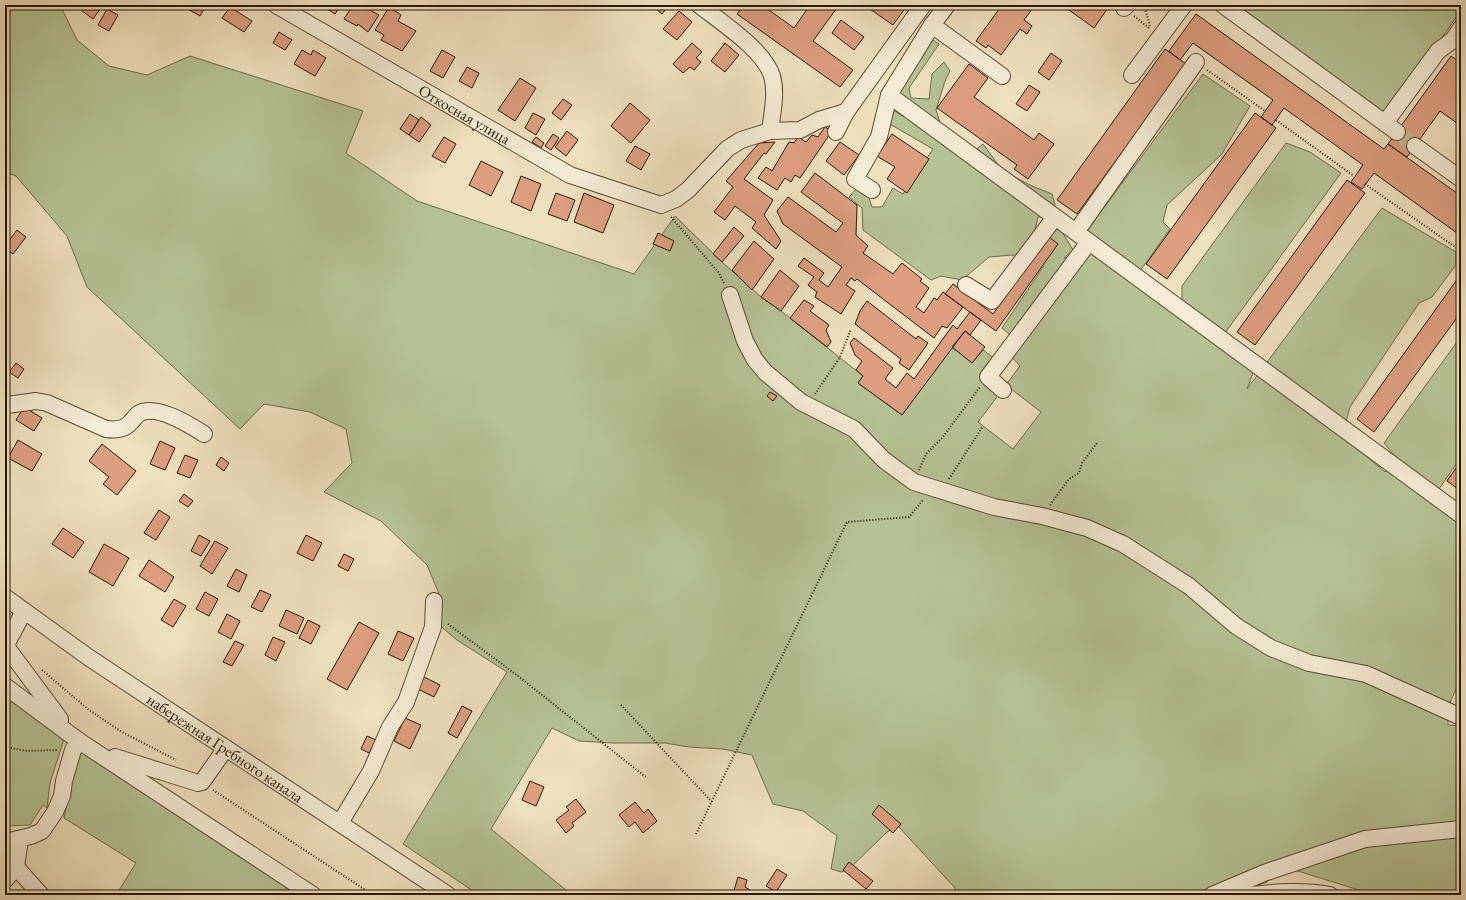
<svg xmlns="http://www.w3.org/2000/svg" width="1466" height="900" font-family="'EB Garamond',serif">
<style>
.green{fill:#b5c394;stroke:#6e6e4c}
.building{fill:#dd9f80;stroke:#281903}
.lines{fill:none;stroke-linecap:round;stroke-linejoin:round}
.minor-tunnel{stroke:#c6b998;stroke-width:16;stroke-dasharray:16 8;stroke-linecap:butt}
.minor-casing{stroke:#5a4b32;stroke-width:18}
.path{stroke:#281903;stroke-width:2;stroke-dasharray:1 2;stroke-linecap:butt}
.minor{stroke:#f4ecd4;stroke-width:16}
.labels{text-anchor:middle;stroke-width:3;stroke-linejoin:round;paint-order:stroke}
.street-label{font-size:16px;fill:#281903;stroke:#f4ecd4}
</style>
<rect width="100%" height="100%" fill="#eee1bd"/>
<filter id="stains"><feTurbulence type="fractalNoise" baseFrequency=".005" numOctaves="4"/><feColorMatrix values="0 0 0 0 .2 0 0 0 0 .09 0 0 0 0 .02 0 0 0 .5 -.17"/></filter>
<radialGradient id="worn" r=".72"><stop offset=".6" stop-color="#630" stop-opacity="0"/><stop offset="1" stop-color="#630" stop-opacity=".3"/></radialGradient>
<path class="green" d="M 5,5 L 60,5 L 77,40 L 109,66 L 147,75 L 190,56 L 363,111 L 346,153 L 417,201 L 634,274 L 675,216 L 722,262 L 761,297 L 781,311 L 863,376 L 858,383 L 902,415 L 952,347 L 972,363 L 983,350 L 995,359 L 980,378 L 1000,393 L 978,422 L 1013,449 L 1041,412 L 1006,385 L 1020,366 L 1010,355 L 1019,342 L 1002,328 L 1043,267 L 1047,249 L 1026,261 L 1012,255 L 989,257 L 962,280 L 941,276 L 931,280 L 863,230 L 862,208 L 849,197 L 858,187 L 868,195 L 872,207 L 882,207 L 893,188 L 903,194 L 933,149 L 888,123 L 893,110 L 904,117 L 911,107 L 898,95 L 928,37 L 939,44 L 909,88 L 911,98 L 929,99 L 932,74 L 944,62 L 950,71 L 945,81 L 936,110 L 947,144 L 968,156 L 983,144 L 1002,170 L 1032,186 L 1052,194 L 1055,205 L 1046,217 L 1038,217 L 1033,239 L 1051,227 L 1061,230 L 1073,250 L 1064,258 L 1082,256 L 1088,229 L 1203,74 L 1250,106 L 1222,154 L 1167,205 L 1163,222 L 1170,229 L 1133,281 L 1164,307 L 1182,303 L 1182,286 L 1286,143 L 1310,152 L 1341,173 L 1225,333 L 1254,370 L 1247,389 L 1382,208 L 1456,252 L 1456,265 L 1432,297 L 1419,303 L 1350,407 L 1342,436 L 1385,472 L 1399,461 L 1384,443 L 1457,342 L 1461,342 L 1461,457 L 1430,502 L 1457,521 L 1461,531 L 1461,682 L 1456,689 L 1448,707 L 1448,725 L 1461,726 L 1461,895 L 1375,895 L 1288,868 L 1276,873 L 1267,882 L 1231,895 L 954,895 L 955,888 L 898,826 L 887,832 L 849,869 L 841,872 L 831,869 L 837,836 L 803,811 L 773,804 L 752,755 L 723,749 L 689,747 L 665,743 L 613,743 L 579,741 L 552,728 L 491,829 L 572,895 L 479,895 L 403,844 L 507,672 L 457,640 L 439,625 L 440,596 L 427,565 L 381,521 L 324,492 L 352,463 L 346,429 L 310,412 L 264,404 L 240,429 L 87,287 L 67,236 L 16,176 L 5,172 Z
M 1235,5 L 1461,5 L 1461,10 L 1446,32 L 1383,114 Z
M 5,695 L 64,739 L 50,783 L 47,808 L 43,805 L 30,825 L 5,826 Z
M 83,749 L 286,884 L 286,891 L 291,895 L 116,895 L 136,863 L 64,818 L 76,759 Z"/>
<path class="building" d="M 85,5 L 103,5 L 93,19 L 81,10 Z
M 188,5 L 206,5 L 200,16 L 186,8 Z
M 321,5 L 341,5 L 335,14 Z
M 353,5 L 361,5 L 379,15 L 368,32 L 358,24 L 357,26 L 344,19 Z
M 651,5 L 669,5 L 662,14 Z
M 744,5 L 762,5 L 794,28 L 810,5 L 839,5 L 813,41 L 853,70 L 840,87 L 737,14 Z
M 864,5 L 904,5 L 906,7 L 893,25 Z
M 1002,5 L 1035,5 L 1024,20 L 1032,26 L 1027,34 L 1020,29 L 1001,55 L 988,45 L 986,48 L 976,41 Z
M 1062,5 L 1110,5 L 1094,28 Z
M 230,7 L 252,21 L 244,32 L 222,18 Z
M 389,7 L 401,15 L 398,21 L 416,31 L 402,51 L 381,40 L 384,35 L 375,30 Z
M 107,9 L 118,15 L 109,31 L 98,25 Z
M 679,11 L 692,22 L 677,40 L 663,29 Z
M 1196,14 L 1384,149 L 1388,144 L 1461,196 L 1461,236 L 1374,173 L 1362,189 L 1351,182 L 1363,165 L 1284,108 L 1272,125 L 1261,117 L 1273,100 L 1193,43 L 1180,60 L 1169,51 Z
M 841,20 L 864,37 L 854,50 L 832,33 Z
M 279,32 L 292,40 L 285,50 L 273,43 Z
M 692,43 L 702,52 L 696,58 L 701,62 L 694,70 L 690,67 L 683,73 L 673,64 Z
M 725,43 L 739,55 L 725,72 L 711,61 Z
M 1165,49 L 1186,64 L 1077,214 L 1057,200 Z
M 302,50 L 311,55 L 313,50 L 326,58 L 315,76 L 294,64 Z
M 442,50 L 455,57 L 443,78 L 430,71 Z
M 1051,53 L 1062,61 L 1049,80 L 1038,72 Z
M 1451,56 L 1461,63 L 1461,126 L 1440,111 L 1407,157 L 1388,144 Z
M 969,64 L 988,78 L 974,97 L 1034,140 L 1039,133 L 1054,144 L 1028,179 L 1014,169 L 1017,165 L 937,108 Z
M 467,67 L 479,73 L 472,88 L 459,81 Z
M 520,78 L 536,88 L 515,121 L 498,110 Z
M 1029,85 L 1040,92 L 1027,111 L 1016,104 Z
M 563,99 L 572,105 L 561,120 L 552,113 Z
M 630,103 L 650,120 L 631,143 L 611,126 Z
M 533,113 L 545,119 L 536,135 L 525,128 Z
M 1255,113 L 1276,128 L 1167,279 L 1146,264 Z
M 410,114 L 419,120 L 409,135 L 400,129 Z
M 421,117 L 431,125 L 419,142 L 409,135 Z
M 825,127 L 832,131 L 800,178 L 795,175 L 791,182 L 785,178 L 777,190 L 758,178 L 766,167 L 772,171 L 789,142 L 794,143 L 798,137 L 806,142 L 812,135 L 818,137 Z
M 567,131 L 578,140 L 566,156 L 555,147 Z
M 553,134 L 559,138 L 551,150 L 545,146 Z
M 892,134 L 929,159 L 907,193 L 887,179 L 895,167 L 877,156 Z
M 444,137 L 456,144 L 445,163 L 432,156 Z
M 536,137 L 544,143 L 541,148 L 532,142 Z
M 775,142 L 766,154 L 764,153 L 744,179 L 773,200 L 764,215 L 781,241 L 776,249 L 752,228 L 756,222 L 735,206 L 725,220 L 714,212 L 733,187 L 726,181 L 759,143 Z
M 840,142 L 859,155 L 844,175 L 826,161 Z
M 635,146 L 650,154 L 641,170 L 626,161 Z
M 481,161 L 503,172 L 491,196 L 469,185 Z
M 815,173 L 857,205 L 856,235 L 868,246 L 863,253 L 893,274 L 902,263 L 922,279 L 920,281 L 929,288 L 916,307 L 924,313 L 934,298 L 937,300 L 943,292 L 963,307 L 947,328 L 942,326 L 934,338 L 857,279 L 855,281 L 851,278 L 846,285 L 855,291 L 841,314 L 815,297 L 817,292 L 808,285 L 814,277 L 798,266 L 804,258 L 824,273 L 819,280 L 828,287 L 842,267 L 783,224 L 777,211 L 788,197 L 836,232 L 843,223 L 801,192 Z
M 521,176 L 541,184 L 531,211 L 511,202 Z
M 1347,180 L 1365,193 L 1255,345 L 1237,332 Z
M 556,193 L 575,200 L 567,221 L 548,214 Z
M 584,193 L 614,205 L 603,233 L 574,222 Z
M 734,227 L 744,236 L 722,262 L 713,254 Z
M 17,230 L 26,237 L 13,254 L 5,248 L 5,246 Z
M 658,233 L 674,241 L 670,251 L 653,244 Z
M 1049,237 L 1058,244 L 996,331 L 945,294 L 953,284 L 993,314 Z
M 754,241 L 774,259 L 752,290 L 732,270 Z
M 780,270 L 799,286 L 781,311 L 761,297 Z
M 1461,274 L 1461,312 L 1374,432 L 1357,419 Z
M 804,300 L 814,306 L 810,311 L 829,325 L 826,330 L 831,342 L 827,347 L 790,318 Z
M 867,301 L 916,339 L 918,336 L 928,343 L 909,370 L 899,363 L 901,359 L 855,324 L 860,311 Z
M 970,312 L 981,320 L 970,335 L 965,331 L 902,415 L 858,383 L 863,376 L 856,370 L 862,361 L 855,355 L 850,343 L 854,338 L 893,368 L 885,379 L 896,388 L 907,373 L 914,379 L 953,325 L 957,329 Z
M 965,331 L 985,347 L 972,363 L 952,347 Z
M 16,363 L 24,369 L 18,378 L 9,372 Z
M 770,392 L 777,396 L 773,401 L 767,396 Z
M 24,407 L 42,418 L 34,431 L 16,420 Z
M 18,440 L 42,454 L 32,471 L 8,458 Z
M 160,441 L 175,448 L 165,470 L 150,464 Z
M 102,444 L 136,471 L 117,495 L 103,484 L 109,477 L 89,461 Z
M 185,455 L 198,460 L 190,478 L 177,473 Z
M 221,457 L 229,463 L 224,471 L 216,465 Z
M 1461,461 L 1461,491 L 1447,481 Z
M 184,494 L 193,501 L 188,507 L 179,501 Z
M 159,510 L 170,517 L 156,540 L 144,533 Z
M 63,528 L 84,542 L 73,558 L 52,544 Z
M 199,535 L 210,541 L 201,556 L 191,551 Z
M 306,535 L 322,543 L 313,561 L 297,553 Z
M 215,541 L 228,548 L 212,574 L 200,566 Z
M 104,544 L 129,558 L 113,586 L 89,572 Z
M 344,554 L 354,559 L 348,571 L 338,566 Z
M 149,560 L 174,577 L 165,592 L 139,576 Z
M 236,569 L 247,575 L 239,592 L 227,586 Z
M 260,590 L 271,595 L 262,612 L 251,607 Z
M 205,592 L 218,599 L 209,616 L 196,609 Z
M 174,599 L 186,606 L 173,627 L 161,620 Z
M 286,610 L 304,618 L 297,634 L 279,626 Z
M 227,614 L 240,621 L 231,639 L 218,632 Z
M 308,620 L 320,626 L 311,644 L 299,638 Z
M 359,622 L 379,633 L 347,690 L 327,679 Z
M 398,631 L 414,638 L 403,661 L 388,654 Z
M 273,637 L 285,642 L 276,661 L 265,655 Z
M 235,641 L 244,645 L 232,666 L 223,662 Z
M 424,677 L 440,685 L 434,697 L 418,689 Z
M 462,706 L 472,711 L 457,738 L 448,733 Z
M 405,718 L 421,725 L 410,749 L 394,741 Z
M 367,736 L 376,740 L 369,753 L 361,749 Z
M 530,781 L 544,787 L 536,806 L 522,800 Z
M 576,799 L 586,812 L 572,823 L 574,826 L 566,833 L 556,820 L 569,810 L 566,807 Z
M 635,802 L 644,813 L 648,809 L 657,821 L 643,833 L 635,822 L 629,827 L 619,815 Z
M 879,805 L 901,824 L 893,833 L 872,814 Z
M 849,862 L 873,881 L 866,889 L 843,870 Z
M 777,869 L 787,875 L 776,892 L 766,886 Z
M 738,877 L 747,880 L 745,887 L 758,895 L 733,894 Z"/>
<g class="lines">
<path class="minor-tunnel" d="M 1397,132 L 1415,146"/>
<defs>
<g id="minor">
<path id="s1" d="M 276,5 L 570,175 L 661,205 L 676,199 L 688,190 L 727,149 L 741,140 L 770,131 L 800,130 L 819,120 L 846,112"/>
<path d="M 699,5 C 721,22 764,50 772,76 C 777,93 772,114 770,131"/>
<path d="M 947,5 L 932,25 L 1002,76"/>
<path d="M 1223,5 L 1397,132"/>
<path d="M 1124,8 L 1127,5"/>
<path d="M 932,25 L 889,95 L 1461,515"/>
<path d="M 1132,75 L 1184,5"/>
<path d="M 1385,123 L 1438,51 L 1453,40 L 1461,28"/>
<path d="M 836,132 L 846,112 L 923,5"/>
<path d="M 1415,146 L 1461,179"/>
<path d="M 872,190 L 855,179 L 879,137 L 889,95"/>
<path d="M 1076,232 L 1196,62"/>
<path d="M 966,285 L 992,301 L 1055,217"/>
<path d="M 730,295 L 745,341 L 755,360 L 766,373 L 801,402 L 854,429 L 884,460 L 914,482 L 994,507 L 1042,516 L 1087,528 L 1123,544 L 1189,586 L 1236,626 L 1271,648 L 1309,663 L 1366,674 L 1461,717"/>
<path d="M 1003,390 L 988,377 L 1089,242"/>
<path d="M 7,405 L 36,401 L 47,403 L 106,429 C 115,430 124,430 130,423 C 132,421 135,417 138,414 C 155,403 190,425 204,434"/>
<path id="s2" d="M 5,597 L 88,657 L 448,895"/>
<path d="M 24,611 L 7,643 L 8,649 L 60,719"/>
<path d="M 5,686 L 79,741 L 313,895"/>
<path d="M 115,757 L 198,783 L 202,782 L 226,748"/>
<path d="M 340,823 L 371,771 L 390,727 L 406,702 L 433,627 L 434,601"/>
<path d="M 5,842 L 31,836 L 42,831 L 55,812 L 62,796 L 64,781 L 73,750 L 79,741"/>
<path d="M 16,867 L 41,895"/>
<path d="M 5,880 L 16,867 L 20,839"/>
<path d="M 1212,895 L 1264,873 L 1365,839 L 1461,829"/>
<path d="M 1250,895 C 1277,892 1303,890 1330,895"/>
</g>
</defs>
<use href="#minor" class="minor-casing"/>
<path class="path" d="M 1144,5 L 1150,26
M 1134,16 L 1149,28
M 1207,70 L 1265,111
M 1276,120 L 1354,176
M 1365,184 L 1461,251
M 671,217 L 719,273 L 724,283
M 815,394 L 840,357 L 851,329
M 919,470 L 926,454 L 942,438 L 980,387
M 949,479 L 983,426
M 1050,505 L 1069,479 L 1079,473 L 1082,463 L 1097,443
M 448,624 L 518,676 L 647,778
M 42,670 L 89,710 L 122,732 L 176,760
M 621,705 L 712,802
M 5,747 L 27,751 L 58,750
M 213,790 L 373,895
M 696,834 L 847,522 L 909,517 L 923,500"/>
<use href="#minor" class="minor"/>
</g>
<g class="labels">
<g class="street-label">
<text dy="6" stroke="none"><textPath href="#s1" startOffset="218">Откосная улица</textPath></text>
<text dy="6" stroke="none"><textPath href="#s2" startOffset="267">набережная Гребного канала</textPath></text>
</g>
</g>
<rect width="1466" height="900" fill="none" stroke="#eee1bd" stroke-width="20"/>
<rect x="6" y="6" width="1454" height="888" fill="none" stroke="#281903" stroke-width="2"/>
<rect x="10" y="10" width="1446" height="880" fill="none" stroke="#281903"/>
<rect width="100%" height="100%" filter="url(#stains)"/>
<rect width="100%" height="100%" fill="url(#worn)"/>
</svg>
